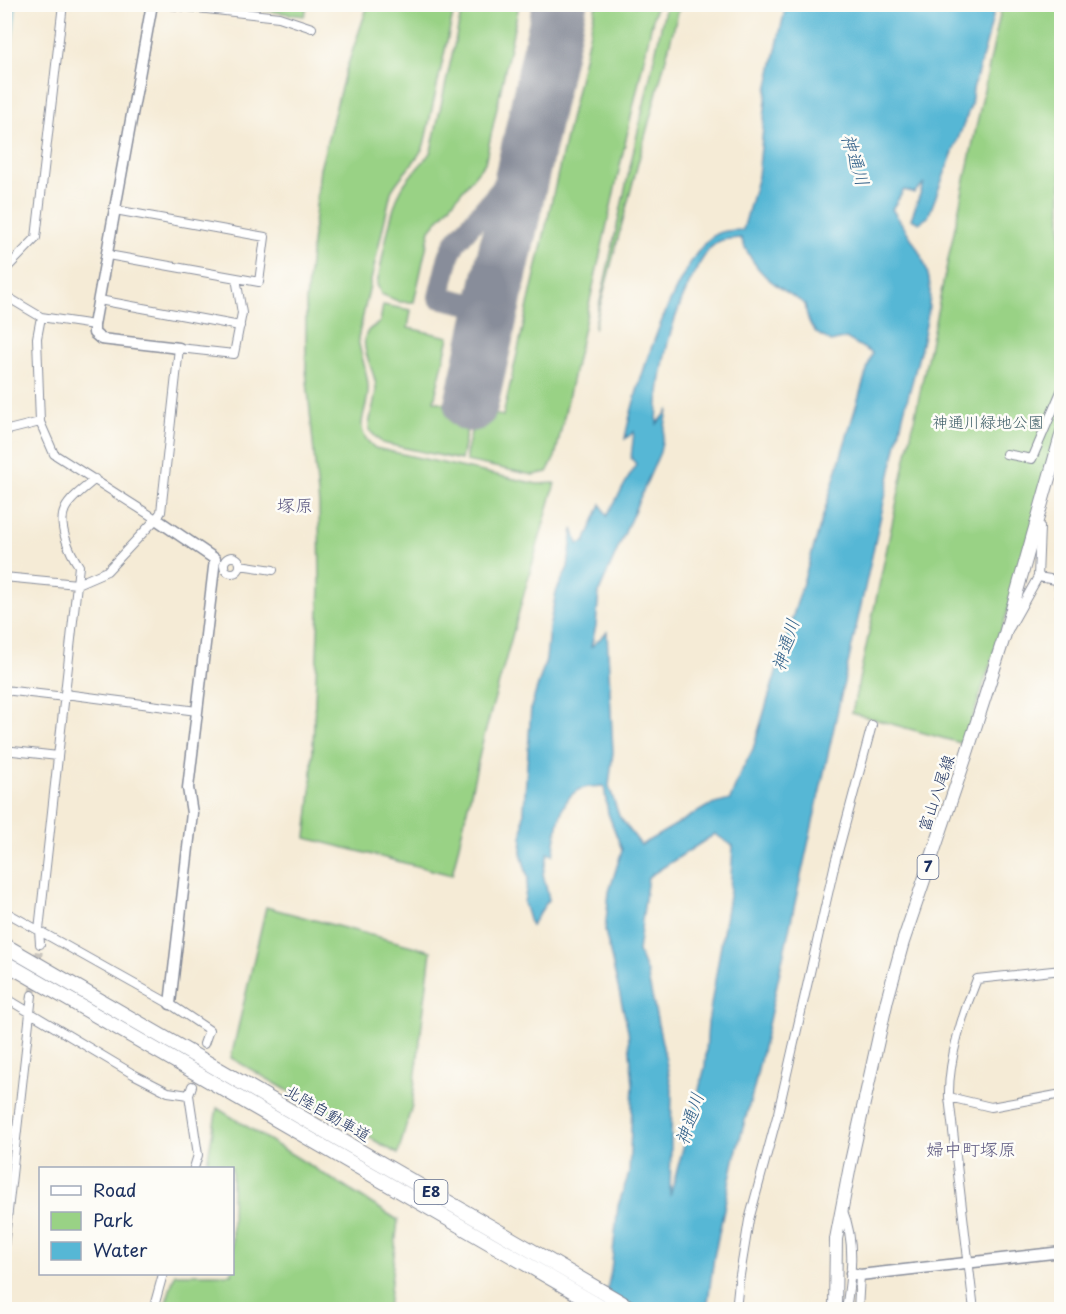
<svg xmlns="http://www.w3.org/2000/svg" width="1066" height="1314" font-family="'Playpen Sans','Klee One',sans-serif">
<style>
.green{fill:#99d285;stroke:#5a8072;stroke-width:1.5}
.water{fill:#56b7d5;stroke:#38739a;stroke-width:1.5;fill-rule:evenodd}
.lines{fill:none;stroke-linecap:round;stroke-linejoin:round}
.stream{stroke:#56b7d5;stroke-width:2}
.taxiway{stroke:#888d9a;stroke-width:22}
.runway{stroke:#888d9a;stroke-width:54}
.street-tunnel{stroke:#c9c5be;stroke-width:8;stroke-dasharray:8 4;stroke-linecap:butt}
.street-casing{stroke:#888d9a;stroke-width:10}
.secondary-casing{stroke:#888d9a;stroke-width:13}
.primary-casing{stroke:#888d9a;stroke-width:14}
.highway-casing{stroke:#888d9a;stroke-width:16}
.street{stroke:#fff;stroke-width:8}
.secondary{stroke:#fff;stroke-width:10}
.primary{stroke:#fff;stroke-width:12}
.highway{stroke:#fff;stroke-width:14}
.labels{text-anchor:middle;stroke-width:5;stroke-linejoin:round;paint-order:stroke}
.shield{fill:#fdfcf7;stroke:#5f6c8c;stroke-width:1.5}
.shield-label{font-size:15px;font-weight:bold;fill:#1b2f5e}
.park-label{font-size:16px;fill:#41606a;stroke:#fdfcf7}
.street-label{font-size:16px;fill:#1b2f5e;stroke:#fdfcf7}
.water-label{font-size:18px;font-style:italic;fill:#305f88;stroke:#fdfcf7}
.neighbourhood-label{font-size:18px;fill:#5e5a82;stroke:#fdfcf7}
</style>
<rect width="100%" height="100%" fill="#fdfcf7"/>
<filter id="ink" filterUnits="userSpaceOnUse"><feTurbulence type="fractalNoise" baseFrequency=".0167" numOctaves="2"/><feDisplacementMap in="SourceGraphic" scale="12" xChannelSelector="R" yChannelSelector="G"/><feConvolveMatrix kernelMatrix="1 2 1 2 8 2 1 2 1" color-interpolation-filters="sRGB"/></filter>
<filter id="wash" filterUnits="userSpaceOnUse"><feTurbulence type="fractalNoise" baseFrequency=".008" numOctaves="4" result="noise"/><feDisplacementMap in="SourceGraphic" scale="24" xChannelSelector="R" yChannelSelector="G"/><feGaussianBlur stdDeviation="1.35" result="paint"/><feColorMatrix in="noise" values="0 0 0 0 0 0 0 0 0 0 0 0 0 0 0 0 0 1.4 0 .05"/><feComposite in="paint" operator="in"/></filter>
<g filter="url(#wash)">
<rect width="100%" height="100%" fill="#f5ebd6"/>
<path class="green" d="M 666,4 L 680,5 L 594,329 L 666,5 Z
M 225,5 L 308,4 L 308,5 L 304,16 Z
M 368,5 L 455,5 L 424,145 C 417,163 400,174 391,192 L 358,338 C 360,354 367,370 368,386 C 370,411 349,428 375,448 L 537,484 L 555,483 L 483,740 L 452,875 L 306,838 L 311,791 L 320,587 L 319,505 L 306,370 L 306,300 L 320,169 L 344,76 Z
M 463,5 L 519,5 L 485,163 L 430,230 L 414,302 L 400,302 L 381,294 L 377,284 C 383,258 390,209 402,188 C 409,174 423,165 431,151 Z
M 596,5 L 656,5 L 555,457 L 547,472 L 533,475 L 466,461 L 466,454 L 476,411 L 503,416 Z
M 1002,5 L 1061,5 L 1061,432 L 1040,513 L 964,744 L 852,713 Z
M 383,305 L 411,310 L 408,328 L 449,337 L 434,401 L 471,409 L 461,460 L 382,443 L 369,430 C 369,415 376,402 376,387 C 376,372 357,346 368,331 C 370,328 377,325 380,322 Z
M 266,907 L 431,951 L 412,1105 L 398,1154 L 231,1058 Z
M 217,1108 L 398,1220 L 388,1309 L 164,1309 L 175,1274 L 232,1274 L 232,1168 L 206,1168 Z"/>
<path class="water" d="M 786,5 L 996,5 L 985,48 L 973,89 L 971,105 L 928,217 L 919,223 L 911,219 L 924,183 L 914,193 L 904,190 L 892,209 C 906,231 924,253 929,279 C 935,310 911,383 903,416 L 754,1088 L 734,1160 L 714,1257 L 707,1309 L 603,1309 L 611,1271 L 618,1206 L 629,1173 L 633,1085 L 628,1030 L 605,931 L 609,892 L 622,850 L 608,813 L 604,786 C 598,787 590,786 584,788 C 558,794 557,834 553,855 L 548,853 L 543,874 L 549,899 L 531,926 L 524,903 L 528,878 L 521,853 L 531,707 L 546,660 L 549,628 L 556,592 L 568,567 L 573,529 L 578,544 L 585,542 L 601,504 L 607,516 L 636,464 L 631,458 L 634,432 L 625,439 C 633,392 677,258 716,234 C 723,230 735,230 743,230 L 758,176 L 767,90 ZM 741,238 C 755,274 773,284 805,304 C 806,313 808,324 815,331 C 819,336 827,338 831,342 L 846,338 L 872,353 L 753,749 L 740,774 L 730,800 L 708,806 L 641,845 L 619,816 L 609,786 L 613,752 L 607,632 L 591,647 L 596,626 L 599,592 L 660,452 L 668,411 L 657,424 C 658,369 672,311 700,263 C 705,255 709,247 718,242 C 724,238 734,239 741,238 ZM 715,834 L 733,846 L 730,890 L 708,1023 L 705,1067 L 670,1196 L 672,1089 L 647,973 L 638,951 L 648,877 Z"/>
<g class="lines">
<path class="stream" d="M 4,109 L 16,4"/>
<path class="taxiway" d="M 492,309 L 439,297 L 449,256 L 455,243 L 525,162"/>
<path class="runway" d="M 471,405 L 560,4"/>
</g>
</g>
<g filter="url(#ink)">
<g class="lines">
<path class="street-tunnel" d="M 32,995 L 40,944"/>
<defs>
<path id="street" d="M 161,4 L 279,17 L 312,28
M 108,255 L 259,282 L 265,237 L 115,210
M 4,271 L 36,238 L 63,4
M 4,295 L 41,317 L 94,325
M 99,300 L 240,326
M 41,317 L 37,338 L 40,422 L 54,454 L 156,519
M 4,431 L 40,422
M 1006,454 L 1032,459 L 1062,389
M224 565a8 8 0 1 1 16 0a8 8 0 1 1-16 0Z
M 240,565 L 273,570
M 4,577 L 77,584 L 107,571 L 156,519 L 161,512 L 179,348 L 234,354 L 242,313 L 236,278
M 1038,577 L 1062,581
M 1058,581 L 1062,614
M 1010,627 L 1038,577 L 1040,527
M 4,690 L 65,697
M 65,694 L 197,711
M 4,750 L 58,756
M 4,911 L 170,1004 L 209,1030 L 204,1044
M 40,944 L 39,930 L 79,566 C 70,553 57,525 65,509 C 70,498 86,487 95,479
M 4,997 L 133,1074 L 168,1092 L 189,1095
M 192,1086 L 189,1095 L 198,1155 L 194,1168
M 949,1097 L 991,1107 L 1062,1094
M 4,1131 L 17,1132
M 843,1211 C 856,1242 851,1277 846,1310
M 4,1247 L 32,995
M 153,1310 L 163,1274
M 736,1310 L 739,1281 L 749,1220 L 778,1113 L 835,863 L 872,725
M 858,1310 L 860,1275
M 974,1310 L 949,1097 C 948,1060 963,1012 977,979 L 1062,970"/>
<path id="secondary" d="M 152,4 L 94,325 L 94,333 L 101,339 L 179,348
M 156,519 L 215,559 L 188,788 L 192,813 L 170,1004
M 851,1273 L 860,1275 L 1062,1252"/>
<path id="primary" d="M 835,1310 L 836,1239 L 850,1166 L 887,1000 L 903,942 L 966,756 L 1005,634 L 1062,432"/>
<path id="highway" d="M 4,945 L 634,1310
M 4,962 L 606,1310"/>
</defs>
<use href="#street" class="street-casing"/>
<use href="#secondary" class="secondary-casing"/>
<use href="#primary" class="primary-casing"/>
<use href="#highway" class="highway-casing"/>
<use href="#street" class="street"/>
<use href="#secondary" class="secondary"/>
<use href="#primary" class="primary"/>
<use href="#highway" class="highway"/>
</g>
</g>
<g class="labels">
<g class="shield">
<rect x="917.5" y="855" width="21" height="24" rx="4.5"/>
<rect x="414.5" y="1180" width="33" height="24" rx="4.5"/>
</g>
<g class="shield-label">
<text x="928" y="872">7</text>
<text x="431" y="1197">E8</text>
</g>
<g class="park-label">
<text x="988" y="428">神通川緑地公園</text>
</g>
<g class="street-label">
<text transform="translate(936 793) rotate(-71)" y="6">富山八尾線</text>
<text transform="translate(328 1113) rotate(30)" y="6">北陸自動車道</text>
</g>
<g class="water-label">
<text transform="translate(855 160) rotate(73)" y="6">神通川</text>
<text transform="translate(786 645) rotate(-73)" y="6">神通川</text>
<text transform="translate(690 1119) rotate(-72)" y="6">神通川</text>
</g>
<g class="neighbourhood-label">
<text x="295" y="512">塚原</text>
<text x="971" y="1156">婦中町塚原</text>
</g>
</g>
<rect width="1066" height="1314" fill="none" stroke="#fdfcf7" stroke-width="24"/>
<rect x="39" y="1167" width="195" height="108" fill="#fdfcf7" stroke="#a3aaba" stroke-width="1.5"/>
<rect x="51" y="1186" width="30" height="9" fill="#ffffff" stroke="#a3aaba" stroke-width="1.5"/>
<text x="93" y="1197" font-size="18" fill="#1b2f5e">Road</text>
<rect x="51" y="1212" width="30" height="18" fill="#99d285" stroke="#a3aaba" stroke-width="1.5"/>
<text x="93" y="1227" font-size="18" fill="#1b2f5e">Park</text>
<rect x="51" y="1242" width="30" height="18" fill="#56b7d5" stroke="#a3aaba" stroke-width="1.5"/>
<text x="93" y="1257" font-size="18" fill="#1b2f5e">Water</text>
</svg>
